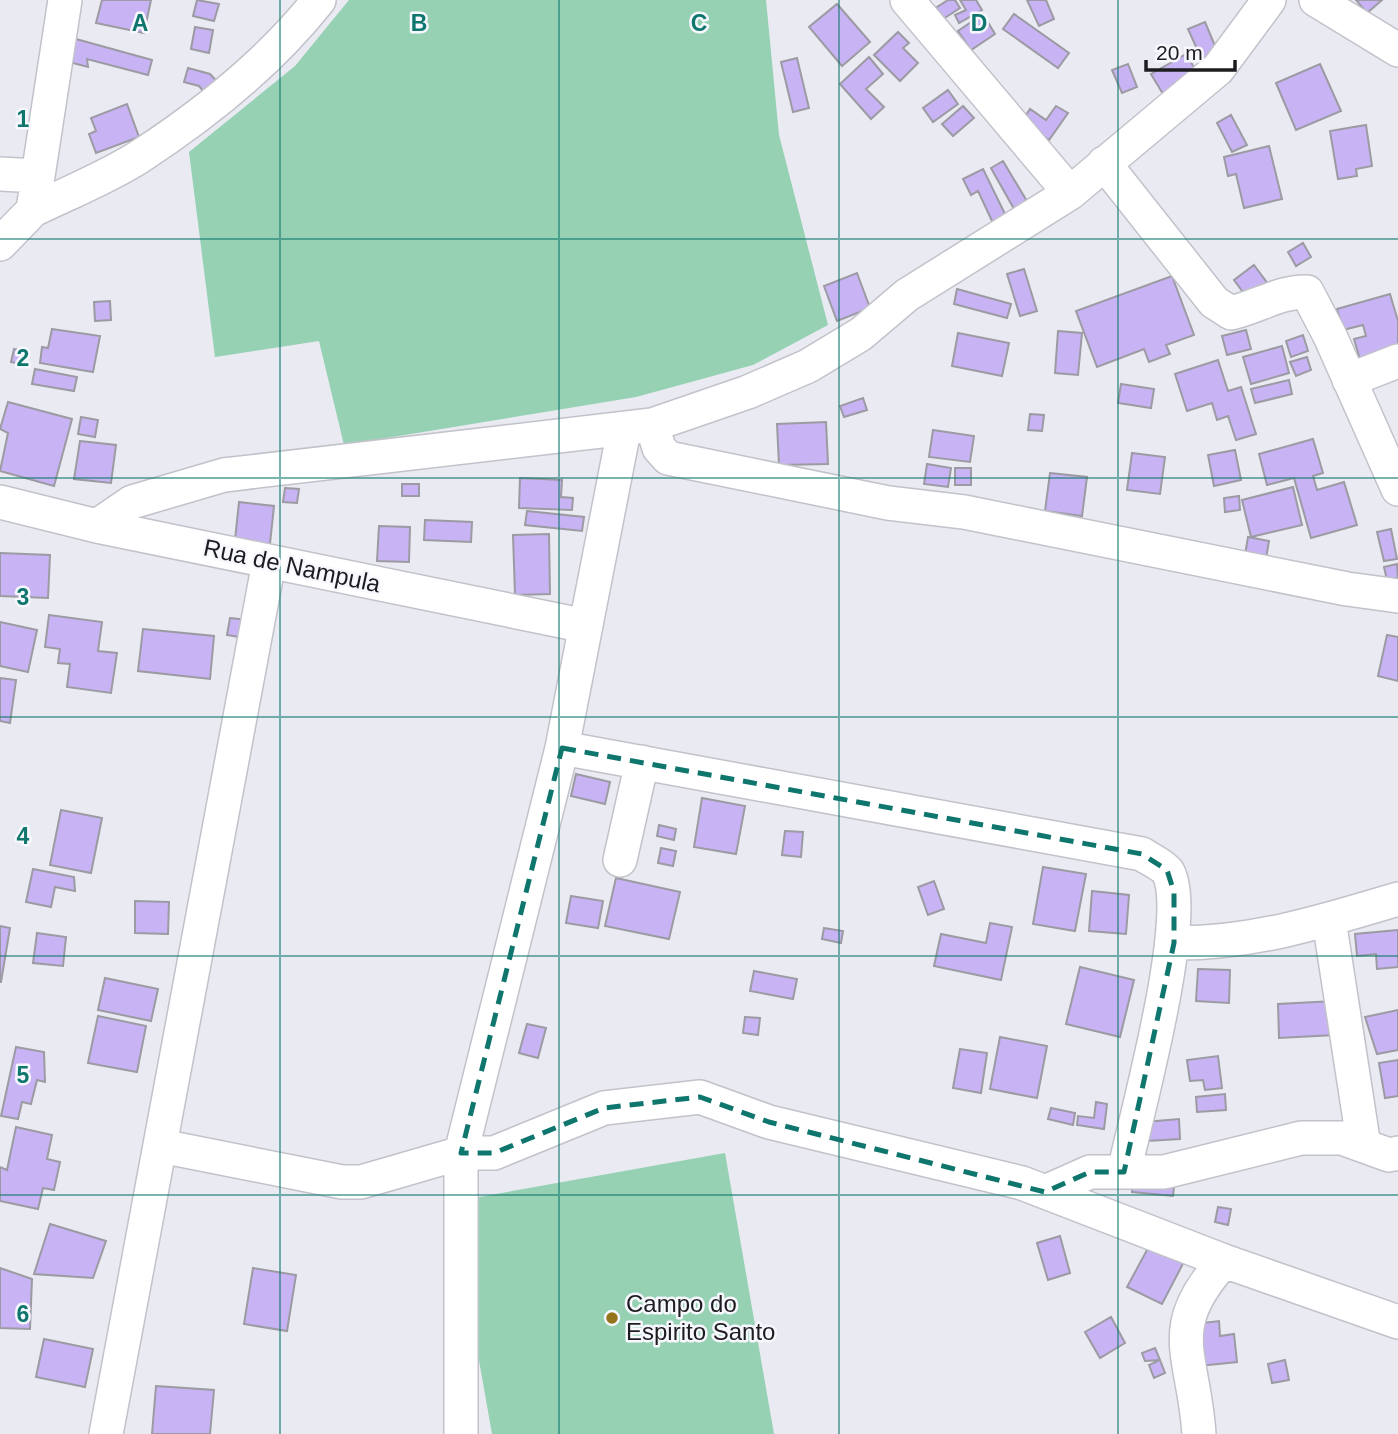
<svg xmlns="http://www.w3.org/2000/svg" width="1398" height="1434" font-family="Helvetica,sans-serif">
<style>
.green{fill:#96d1b3}
.building{fill:#c8b4f4;stroke:#9c9aa2;stroke-width:2}
.lines{fill:none;stroke-linecap:round;stroke-linejoin:round}
.street-casing{stroke:#c2c2cb;stroke-width:36}
.street{stroke:#fff;stroke-width:33}
.marked{fill:none;stroke:#0f766e;stroke-width:5;stroke-dasharray:14 9;stroke-linejoin:round}
.grid{fill:none;stroke:#0f766e;stroke-width:2;stroke-opacity:0.55}
.poi-dot{fill:#94741c;stroke:#f7f7fe;stroke-width:2.5}
.labels{text-anchor:middle;stroke-width:5;stroke-linejoin:round;paint-order:stroke}
.street-label{font-size:24px;fill:#1d1d20;stroke:#f7f7fe}
.poi-label{font-size:24px;fill:#1d1d20;stroke:#f7f7fe;text-anchor:start}
.grid-label{font-size:23px;text-anchor:middle;font-weight:bold;fill:#0f766e;stroke:#f7f7fe;stroke-width:5;stroke-linejoin:round;paint-order:stroke}
</style>
<rect width="100%" height="100%" fill="#e9eaf2"/>
<path class="green" d="M 349,0 L 766,0 L 779,135 L 828,325 L 753,365 L 636,397 L 344,445 L 319,341 L 215,357 L 189,152 L 295,66 Z
M 725,1153 L 774,1434 L 492,1434 L 451,1202 Z"/>
<path class="building" d="M 102,0 L 151,0 L 144,33 L 96,23 Z
M 197,0 L 219,4 L 214,21 L 193,16 Z
M 948,0 L 955,0 L 960,8 L 934,25 L 926,14 Z
M 960,0 L 976,0 L 982,10 L 959,23 L 955,15 L 966,10 Z
M 1027,0 L 1046,0 L 1054,19 L 1039,26 Z
M 1356,0 L 1382,0 L 1367,13 Z
M 837,4 L 870,42 L 842,66 L 809,27 Z
M 983,14 L 995,34 L 971,50 L 958,31 Z
M 1014,14 L 1069,53 L 1058,68 L 1003,29 Z
M 1205,22 L 1218,53 L 1202,60 L 1188,29 Z
M 195,27 L 213,30 L 209,53 L 191,49 Z
M 898,32 L 909,43 L 903,48 L 918,63 L 900,81 L 874,55 Z
M 76,39 L 152,60 L 148,75 L 87,59 L 88,67 L 69,62 Z
M 1186,54 L 1201,79 L 1166,99 L 1151,74 Z
M 869,57 L 883,74 L 866,89 L 884,107 L 871,119 L 840,84 Z
M 797,58 L 809,108 L 793,112 L 781,62 Z
M 1128,64 L 1137,87 L 1122,93 L 1112,70 Z
M 1320,64 L 1341,111 L 1296,130 L 1276,83 Z
M 188,68 L 210,74 L 222,87 L 209,98 L 199,86 L 184,82 Z
M 948,90 L 958,104 L 933,122 L 923,108 Z
M 127,104 L 139,137 L 96,153 L 89,134 L 96,131 L 91,118 Z
M 963,106 L 974,118 L 953,136 L 942,124 Z
M 1056,106 L 1068,113 L 1049,140 L 1022,121 L 1030,109 L 1046,120 Z
M 1231,115 L 1247,145 L 1232,152 L 1217,123 Z
M 1366,125 L 1372,166 L 1356,169 L 1357,176 L 1338,179 L 1330,131 Z
M 1269,146 L 1282,199 L 1244,208 L 1236,174 L 1228,176 L 1224,157 Z
M 1003,161 L 1031,208 L 1018,216 L 991,168 Z
M 983,169 L 1006,216 L 993,223 L 978,191 L 971,195 L 963,179 Z
M 1303,243 L 1311,257 L 1296,266 L 1288,252 Z
M 1254,265 L 1274,292 L 1254,307 L 1234,280 Z
M 1024,269 L 1037,311 L 1020,316 L 1007,274 Z
M 857,273 L 870,308 L 837,321 L 824,286 Z
M 1172,276 L 1194,335 L 1166,345 L 1170,354 L 1149,362 L 1144,349 L 1097,367 L 1076,311 Z
M 957,289 L 1011,304 L 1007,318 L 954,304 Z
M 1390,294 L 1398,321 L 1398,353 L 1361,363 L 1354,339 L 1366,336 L 1363,325 L 1343,330 L 1337,309 Z
M 110,301 L 111,320 L 95,321 L 94,302 Z
M 52,329 L 100,336 L 93,372 L 40,363 L 42,347 L 48,348 Z
M 1246,330 L 1251,349 L 1227,355 L 1222,336 Z
M 1058,331 L 1082,333 L 1078,375 L 1055,373 Z
M 958,333 L 1009,343 L 1002,376 L 952,366 Z
M 1303,335 L 1308,351 L 1291,357 L 1286,341 Z
M 1282,346 L 1289,373 L 1251,384 L 1243,357 Z
M 14,349 L 28,352 L 25,365 L 11,362 Z
M 1307,357 L 1311,370 L 1296,376 L 1290,362 Z
M 1218,360 L 1228,391 L 1241,387 L 1256,434 L 1236,440 L 1228,416 L 1217,420 L 1212,403 L 1187,411 L 1175,374 Z
M 35,369 L 77,377 L 74,391 L 32,384 Z
M 1289,380 L 1292,394 L 1255,403 L 1251,389 Z
M 1121,384 L 1154,389 L 1151,408 L 1118,403 Z
M 863,398 L 867,410 L 844,417 L 840,406 Z
M 8,402 L 72,419 L 54,486 L 0,471 L 8,433 L 0,429 Z
M 1030,414 L 1044,415 L 1042,431 L 1028,430 Z
M 81,417 L 98,420 L 95,437 L 78,434 Z
M 826,422 L 828,464 L 779,465 L 777,424 Z
M 933,430 L 974,436 L 970,462 L 929,457 Z
M 1313,439 L 1323,473 L 1313,476 L 1317,490 L 1344,482 L 1357,525 L 1311,538 L 1294,478 L 1267,485 L 1259,454 Z
M 80,441 L 116,445 L 111,483 L 74,479 Z
M 1235,450 L 1241,480 L 1214,486 L 1208,455 Z
M 1132,453 L 1165,457 L 1160,494 L 1127,490 Z
M 927,464 L 951,468 L 948,487 L 924,484 Z
M 955,468 L 971,468 L 971,485 L 955,485 Z
M 1050,473 L 1087,477 L 1082,516 L 1045,511 Z
M 520,478 L 562,480 L 561,497 L 573,498 L 572,510 L 519,508 Z
M 402,484 L 419,484 L 419,496 L 402,496 Z
M 1293,487 L 1302,525 L 1251,537 L 1242,500 Z
M 285,488 L 299,489 L 297,503 L 283,502 Z
M 1239,496 L 1240,510 L 1225,512 L 1224,498 Z
M 239,502 L 274,506 L 269,553 L 234,549 Z
M 527,511 L 584,517 L 582,531 L 525,525 Z
M 425,520 L 472,522 L 471,542 L 424,540 Z
M 379,526 L 410,527 L 409,562 L 377,561 Z
M 1391,529 L 1397,559 L 1384,561 L 1377,532 Z
M 549,534 L 550,594 L 515,595 L 513,535 Z
M 1248,537 L 1269,541 L 1265,564 L 1244,561 Z
M 0,553 L 50,555 L 48,598 L 0,596 Z
M 1397,564 L 1398,578 L 1387,580 L 1384,567 Z
M 49,615 L 102,622 L 98,651 L 117,653 L 111,693 L 67,687 L 70,664 L 58,663 L 60,649 L 45,647 Z
M 230,618 L 248,620 L 245,638 L 227,635 Z
M 0,622 L 37,630 L 28,672 L 0,666 Z
M 143,629 L 214,636 L 210,679 L 138,671 Z
M 1387,635 L 1398,637 L 1398,681 L 1378,676 Z
M 0,678 L 16,680 L 10,723 L 0,721 Z
M 576,774 L 610,782 L 605,804 L 571,796 Z
M 702,798 L 745,806 L 736,854 L 694,847 Z
M 61,810 L 102,818 L 91,873 L 50,865 Z
M 659,825 L 676,829 L 674,840 L 657,836 Z
M 785,831 L 803,832 L 801,857 L 782,855 Z
M 661,848 L 676,851 L 673,866 L 658,863 Z
M 1043,867 L 1086,874 L 1075,931 L 1033,924 Z
M 33,869 L 74,877 L 75,891 L 55,887 L 51,907 L 26,902 Z
M 616,878 L 680,892 L 669,939 L 605,926 Z
M 934,881 L 944,909 L 928,915 L 918,887 Z
M 1092,891 L 1129,895 L 1126,934 L 1089,931 Z
M 571,896 L 603,901 L 598,928 L 566,923 Z
M 135,901 L 169,902 L 168,934 L 135,933 Z
M 990,923 L 1012,927 L 1001,980 L 934,966 L 941,934 L 986,943 Z
M 0,926 L 10,928 L 1,982 L 0,982 Z
M 824,928 L 843,931 L 841,943 L 822,939 Z
M 1398,930 L 1398,967 L 1377,969 L 1376,954 L 1357,956 L 1355,934 Z
M 37,933 L 66,937 L 63,966 L 33,963 Z
M 1080,967 L 1134,980 L 1120,1037 L 1066,1024 Z
M 1198,969 L 1230,970 L 1229,1003 L 1196,1001 Z
M 754,971 L 797,979 L 793,999 L 750,991 Z
M 105,978 L 158,989 L 151,1021 L 98,1010 Z
M 1334,1001 L 1335,1035 L 1279,1038 L 1278,1004 Z
M 1398,1010 L 1398,1050 L 1377,1054 L 1365,1017 Z
M 98,1016 L 146,1026 L 137,1072 L 88,1063 Z
M 745,1017 L 760,1018 L 758,1035 L 743,1033 Z
M 527,1024 L 546,1028 L 538,1058 L 519,1053 Z
M 1000,1037 L 1047,1046 L 1037,1098 L 990,1089 Z
M 16,1047 L 44,1052 L 45,1082 L 37,1080 L 31,1104 L 22,1102 L 18,1119 L 1,1116 Z
M 960,1049 L 987,1053 L 981,1093 L 953,1088 Z
M 1218,1056 L 1222,1088 L 1205,1090 L 1203,1080 L 1190,1081 L 1187,1060 Z
M 1398,1060 L 1398,1096 L 1385,1098 L 1379,1063 Z
M 1225,1094 L 1226,1110 L 1197,1112 L 1196,1097 Z
M 1096,1102 L 1107,1104 L 1104,1129 L 1077,1125 L 1078,1116 L 1094,1118 Z
M 1051,1108 L 1075,1113 L 1073,1125 L 1048,1119 Z
M 1179,1119 L 1180,1139 L 1147,1141 L 1145,1122 Z
M 16,1127 L 52,1135 L 47,1159 L 60,1162 L 54,1190 L 43,1188 L 38,1209 L 0,1201 L 0,1167 L 7,1170 Z
M 1133,1174 L 1175,1178 L 1173,1196 L 1132,1192 Z
M 1218,1207 L 1231,1209 L 1228,1225 L 1215,1222 Z
M 50,1224 L 106,1241 L 93,1278 L 34,1274 Z
M 1060,1236 L 1070,1273 L 1048,1280 L 1037,1243 Z
M 1154,1237 L 1188,1254 L 1162,1304 L 1127,1287 Z
M 0,1268 L 32,1279 L 30,1329 L 0,1328 Z
M 253,1268 L 296,1275 L 287,1331 L 244,1324 Z
M 1111,1317 L 1125,1343 L 1100,1358 L 1085,1332 Z
M 1219,1321 L 1220,1336 L 1234,1334 L 1237,1362 L 1199,1366 L 1194,1324 Z
M 44,1339 L 93,1349 L 85,1387 L 36,1377 Z
M 1155,1348 L 1160,1360 L 1145,1361 L 1142,1353 Z
M 1160,1360 L 1165,1373 L 1154,1378 L 1149,1365 Z
M 1285,1360 L 1289,1380 L 1272,1383 L 1268,1364 Z
M 156,1386 L 214,1390 L 210,1434 L 152,1434 Z"/>
<g class="lines">
<defs>
<path id="street" d="M 907,0 L 1070,193
M 1316,0 L 1398,50
M 1104,163 L 1214,302 L 1231,313 C 1257,307 1281,291 1307,292 L 1330,336 L 1398,489
M 0,174 L 38,176 L 33,210 C 68,193 106,178 139,157 C 205,114 270,62 319,0
M 38,176 L 65,0
M 0,244 L 33,210
M 1349,380 L 1398,361
M 652,425 L 659,448 L 668,458 L 888,503 L 964,512 L 1347,589 L 1398,596
M 0,502 L 97,526 L 586,626
M 97,526 L 132,502 L 224,475 L 652,425 L 748,392 L 808,366 L 861,334 L 907,295 L 1070,193 L 1218,69 L 1269,0
M 562,748 L 1142,854 C 1149,859 1163,865 1168,872 C 1192,915 1136,1116 1124,1172
M 620,860 L 642,762
M 1329,920 L 1364,1146
M 1174,943 C 1251,944 1325,921 1398,899
M 161,1146 L 342,1182 L 361,1182 L 461,1153 L 494,1153 L 604,1108 L 700,1097 L 769,1122 L 1022,1183 L 1224,1261 L 1398,1322
M 1045,1192 L 1090,1172 L 1164,1172 L 1301,1138 L 1342,1138 L 1389,1155 L 1398,1153
M 106,1434 L 269,562
M 461,1434 L 461,1153 L 562,748 L 624,430
M 1199,1434 C 1194,1354 1162,1329 1224,1261"/>
</defs>
<use href="#street" class="street-casing"/>
<use href="#street" class="street"/>
</g>
<path class="marked" d="M 562,748 L 1142,854 L 1167,870 L 1174,892 L 1174,943 L 1124,1172 L 1090,1172 L 1045,1192 L 769,1122 L 700,1097 L 604,1108 L 494,1153 L 461,1153 Z"/>
<path class="grid" d="M 280,0 L 280,1434M 559,0 L 559,1434M 839,0 L 839,1434M 1118,0 L 1118,1434M 0,239 L 1398,239M 0,478 L 1398,478M 0,717 L 1398,717M 0,956 L 1398,956M 0,1195 L 1398,1195"/>
<circle class="poi-dot" cx="612" cy="1318" r="7"/>
<g class="labels">
<g class="street-label">
<text transform="translate(292 566) rotate(12)" y="8">Rua de Nampula</text>
</g>
<g class="poi-label">
<text x="626" y="1312">Campo do<tspan x="626" dy="28">Espirito Santo</tspan></text>
</g>
</g>
<g class="grid-label">
<text x="140" y="31">A</text>
<text x="419" y="31">B</text>
<text x="699" y="31">C</text>
<text x="979" y="31">D</text>
<text x="23" y="127">1</text>
<text x="23" y="366">2</text>
<text x="23" y="605">3</text>
<text x="23" y="844">4</text>
<text x="23" y="1083">5</text>
<text x="23" y="1322">6</text>
</g>
<path d="M1146 60v10h89v-10" fill="none" stroke="#1d1d20" stroke-width="3.5"/>
<text x="1156" y="60" font-size="21" fill="#1d1d20" stroke="#f7f7fe" stroke-width="5" paint-order="stroke">20 m</text>
</svg>
